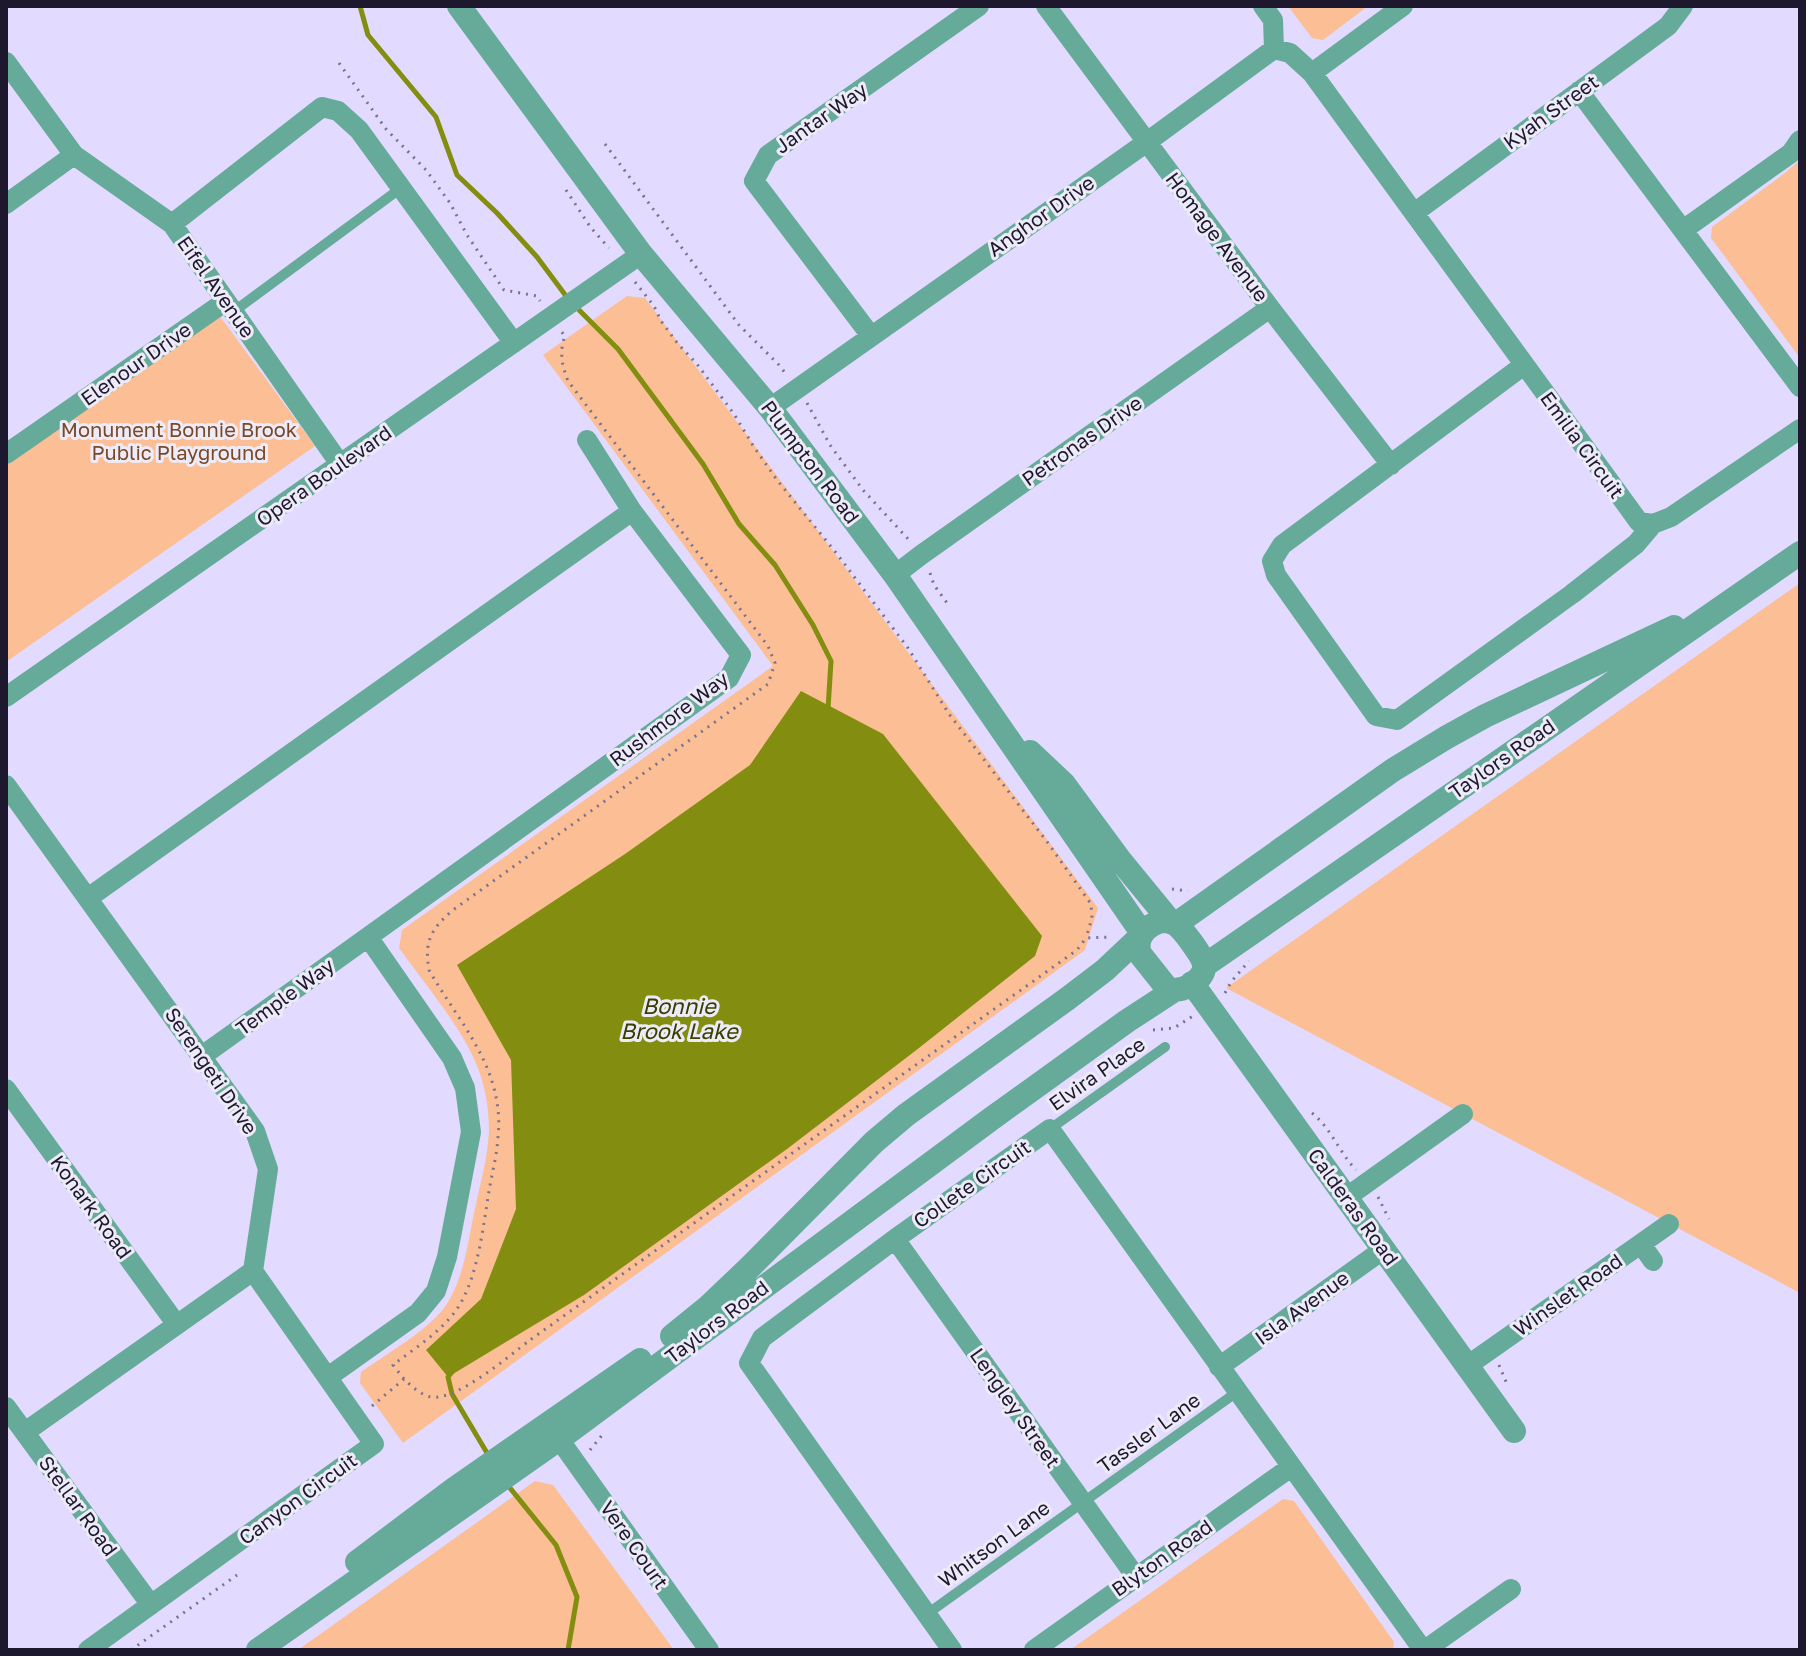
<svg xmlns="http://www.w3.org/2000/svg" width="1806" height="1656" font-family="'Golos Text',sans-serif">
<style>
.green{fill:#fcbe94}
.water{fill:#838e11}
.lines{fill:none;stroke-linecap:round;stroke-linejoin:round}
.stream{stroke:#838e11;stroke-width:5}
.path{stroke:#7a7390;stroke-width:3;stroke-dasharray:2 6;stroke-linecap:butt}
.service{stroke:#66ab99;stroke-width:10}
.minor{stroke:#66ab99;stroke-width:20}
.tertiary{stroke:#66ab99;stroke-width:24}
.labels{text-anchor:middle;stroke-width:6;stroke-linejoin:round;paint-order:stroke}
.street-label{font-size:20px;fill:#1e182e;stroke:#eeebf8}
.park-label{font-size:20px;fill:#784927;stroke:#eeebf8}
.water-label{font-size:22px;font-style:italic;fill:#393f00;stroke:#eeebf8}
</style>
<rect width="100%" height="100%" fill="#e2daff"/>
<path class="green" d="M 1288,6 L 1368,6 L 1323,40 L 1312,38 Z
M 1800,160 L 1800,358 L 1711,238 L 1712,227 L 1785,173 Z
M 627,296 L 645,298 L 1098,908 L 1085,950 L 403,1443 L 360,1383 L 361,1372 C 385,1355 428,1330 444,1308 C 465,1279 468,1239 476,1204 C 481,1180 488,1156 489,1131 C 489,1111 486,1090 479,1071 C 465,1031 424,983 399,948 L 402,930 L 773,666 L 543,355 Z
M 219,315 L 315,446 L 6,662 L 6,466 Z
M 1800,583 L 1800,1293 L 1226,988 Z
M 535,1481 L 553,1485 L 674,1650 L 298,1650 Z
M 1283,1499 L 1294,1501 L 1394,1642 L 1393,1650 L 1070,1650 Z"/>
<path class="water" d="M 801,691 L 883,734 L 1042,936 L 1035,956 L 919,1048 L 787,1149 L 584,1295 L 448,1377 L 426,1350 L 481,1299 L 516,1209 L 511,1060 L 457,965 L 625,854 L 750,765 Z"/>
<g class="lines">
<path class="stream" d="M 360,6 L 368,35 L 436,117 L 457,175 L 497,213 L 537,257 L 569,300
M 576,307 L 618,349 L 703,464 L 739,524 L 775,565 L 813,625 L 831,661 L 828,709
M 452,1372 L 448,1377 L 452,1394 L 490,1458
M 506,1483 L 556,1545 L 577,1597 L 568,1650"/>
<path class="path" d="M 339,63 L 386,129 L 426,170 L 450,203 L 467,235 L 504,290 L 537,296 L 540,301
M 605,144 L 739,325 L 779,365 L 786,374
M 566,190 L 591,228 L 609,248
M 635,282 L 654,306 L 661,321 L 678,344 L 697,364 L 734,414 L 754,447 L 777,480 L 837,554 L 908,648 L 949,714 L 1048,843 L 1091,904 L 1092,918 L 1086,938
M 807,403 L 830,445 L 863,490 L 909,540
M 930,573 L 934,585 L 950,607
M 1172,889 L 1188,891
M 1225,993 L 1231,982 L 1249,961
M 1153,1030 L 1174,1028 L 1193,1016
M 1312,1113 C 1331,1128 1339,1152 1356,1170
M 1378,1197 L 1389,1219
M 1499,1365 L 1507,1384
M 404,1379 L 393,1365 C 415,1348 441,1332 457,1309 C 478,1278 483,1227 489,1191 C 492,1173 497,1155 498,1137 C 500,1120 498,1104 494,1088 C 482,1044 451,1009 429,970 C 424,941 431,929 453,910 L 768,684 L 775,663 L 768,646 L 568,381 C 562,366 559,352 565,336 L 560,330
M 372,1406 L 404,1379 C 411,1386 421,1395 431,1397 C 457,1401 509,1356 530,1340 L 1077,950 L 1086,938 L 1111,937
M 590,1450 L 603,1434
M 131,1650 L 237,1575"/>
<path class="service" d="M 233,312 L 401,188
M 1050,1129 L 1165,1047
M 927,1614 L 1237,1392"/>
<path class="minor" d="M 1046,6 L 1270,308 L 1391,465
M 1274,49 L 1290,53 L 1312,73 L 1639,522 L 1653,524 L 1671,517 L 1800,429
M 6,62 L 74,155 L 172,224 L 340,464
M 1312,73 L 1403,6
M 1579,91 L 1800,387
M 6,204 L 74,155
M 1414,213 L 1668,26 L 1683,6
M 172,224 L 322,107 L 338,111 L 359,130 L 514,343
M 1683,230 L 1791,153 L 1800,140
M 871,336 L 754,181 L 768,155 L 979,6
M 1524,365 L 1282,545 L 1272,561 L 1276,575 L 1376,716 L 1397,720 L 1572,594 L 1636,544 L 1653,524
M 770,408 L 1147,142 L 1274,49 L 1273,20 L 1263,6
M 587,440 L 632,511
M 6,454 L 226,301
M 895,575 L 921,555 L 1270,308
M 6,697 L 641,254
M 6,785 L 255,1131 L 268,1169 L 253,1271 L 25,1432
M 88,898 L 632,511 L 741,655 L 729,678 L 202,1056
M 6,1089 L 177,1325
M 1347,1197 L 1463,1114
M 895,1239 L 1136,1577
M 1641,1244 L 1653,1261
M 1467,1366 L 1669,1224
M 1219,1367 L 1384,1249
M 328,1377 L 418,1313 L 436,1291 L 447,1257 L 471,1132 L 465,1088 L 452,1058 L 368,937
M 6,1407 L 151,1605
M 559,1439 L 709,1650
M 88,1650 L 374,1444 L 253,1271
M 952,1650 L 749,1363 L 762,1338 L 895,1239 L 1050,1129 L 1423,1650
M 1034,1650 L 1291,1467
M 1425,1650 L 1511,1589"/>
<path class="tertiary" d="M 459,6 L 641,254 L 770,408 L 895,575 L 1142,933
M 1030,752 L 1064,784 L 1120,860 L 1170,921
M 1162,921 C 1167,921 1170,921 1175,924 C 1182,928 1203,956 1204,965 C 1206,980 1180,995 1167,988 L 1140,954 C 1134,937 1147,925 1162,921 Z
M 1176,924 L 1393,770 L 1447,737 L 1485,716 L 1674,627
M 1204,966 L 1800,553
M 1192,983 L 1514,1431
M 672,1336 L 709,1306 L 751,1266 L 874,1142 L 906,1115 L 1067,999 L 1105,970 L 1139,938
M 357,1562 L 454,1489 L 640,1360
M 258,1650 L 559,1439 L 991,1119 L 1127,1021 L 1173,991"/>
</g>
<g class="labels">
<g class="street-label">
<text transform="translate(1551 112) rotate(-36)" y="7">Kyah Street</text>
<text transform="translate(821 118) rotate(-35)" y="7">Jantar Way</text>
<text transform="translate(1041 216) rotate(-35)" y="7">Anghor Drive</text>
<text transform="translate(1217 237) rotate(53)" y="7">Homage Avenue</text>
<text transform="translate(216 287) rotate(55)" y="7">Eifel Avenue</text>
<text transform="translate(136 364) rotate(-35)" y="7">Elenour Drive</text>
<text transform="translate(1082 441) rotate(-35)" y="7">Petronas Drive</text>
<text transform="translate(1582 445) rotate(54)" y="7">Emilia Circuit</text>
<text transform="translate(810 462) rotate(53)" y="7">Plumpton Road</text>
<text transform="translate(324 476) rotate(-35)" y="7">Opera Boulevard</text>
<text transform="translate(669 719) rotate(-37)" y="7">Rushmore Way</text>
<text transform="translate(1502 759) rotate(-35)" y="7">Taylors Road</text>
<text transform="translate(285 997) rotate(-36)" y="7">Temple Way</text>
<text transform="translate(211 1071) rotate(56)" y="7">Serengeti Drive</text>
<text transform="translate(1097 1074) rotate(-35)" y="7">Elvira Place</text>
<text transform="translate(972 1184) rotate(-35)" y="7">Collete Circuit</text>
<text transform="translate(91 1207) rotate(54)" y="7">Konark Road</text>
<text transform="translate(1353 1207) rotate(54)" y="7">Calderas Road</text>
<text transform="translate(1568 1295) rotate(-35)" y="7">Winslet Road</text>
<text transform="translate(1302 1308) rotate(-36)" y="7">Isla Avenue</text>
<text transform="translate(717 1322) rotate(-37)" y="7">Taylors Road</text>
<text transform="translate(1015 1408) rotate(55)" y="7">Lengley Street</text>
<text transform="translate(1149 1433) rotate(-36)" y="7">Tassler Lane</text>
<text transform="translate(298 1499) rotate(-36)" y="7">Canyon Circuit</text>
<text transform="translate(78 1506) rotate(54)" y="7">Stellar Road</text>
<text transform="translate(994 1544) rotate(-36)" y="7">Whitson Lane</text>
<text transform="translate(634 1545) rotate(55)" y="7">Vere Court</text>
<text transform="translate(1162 1558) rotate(-35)" y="7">Blyton Road</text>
</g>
<g class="park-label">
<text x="179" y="437">Monument Bonnie Brook<tspan x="179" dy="23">Public Playground</tspan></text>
</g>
<g class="water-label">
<text x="679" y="1014">Bonnie<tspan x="679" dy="25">Brook Lake</tspan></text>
</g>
</g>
<rect width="1806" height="1656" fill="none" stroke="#1e182e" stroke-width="16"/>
</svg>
